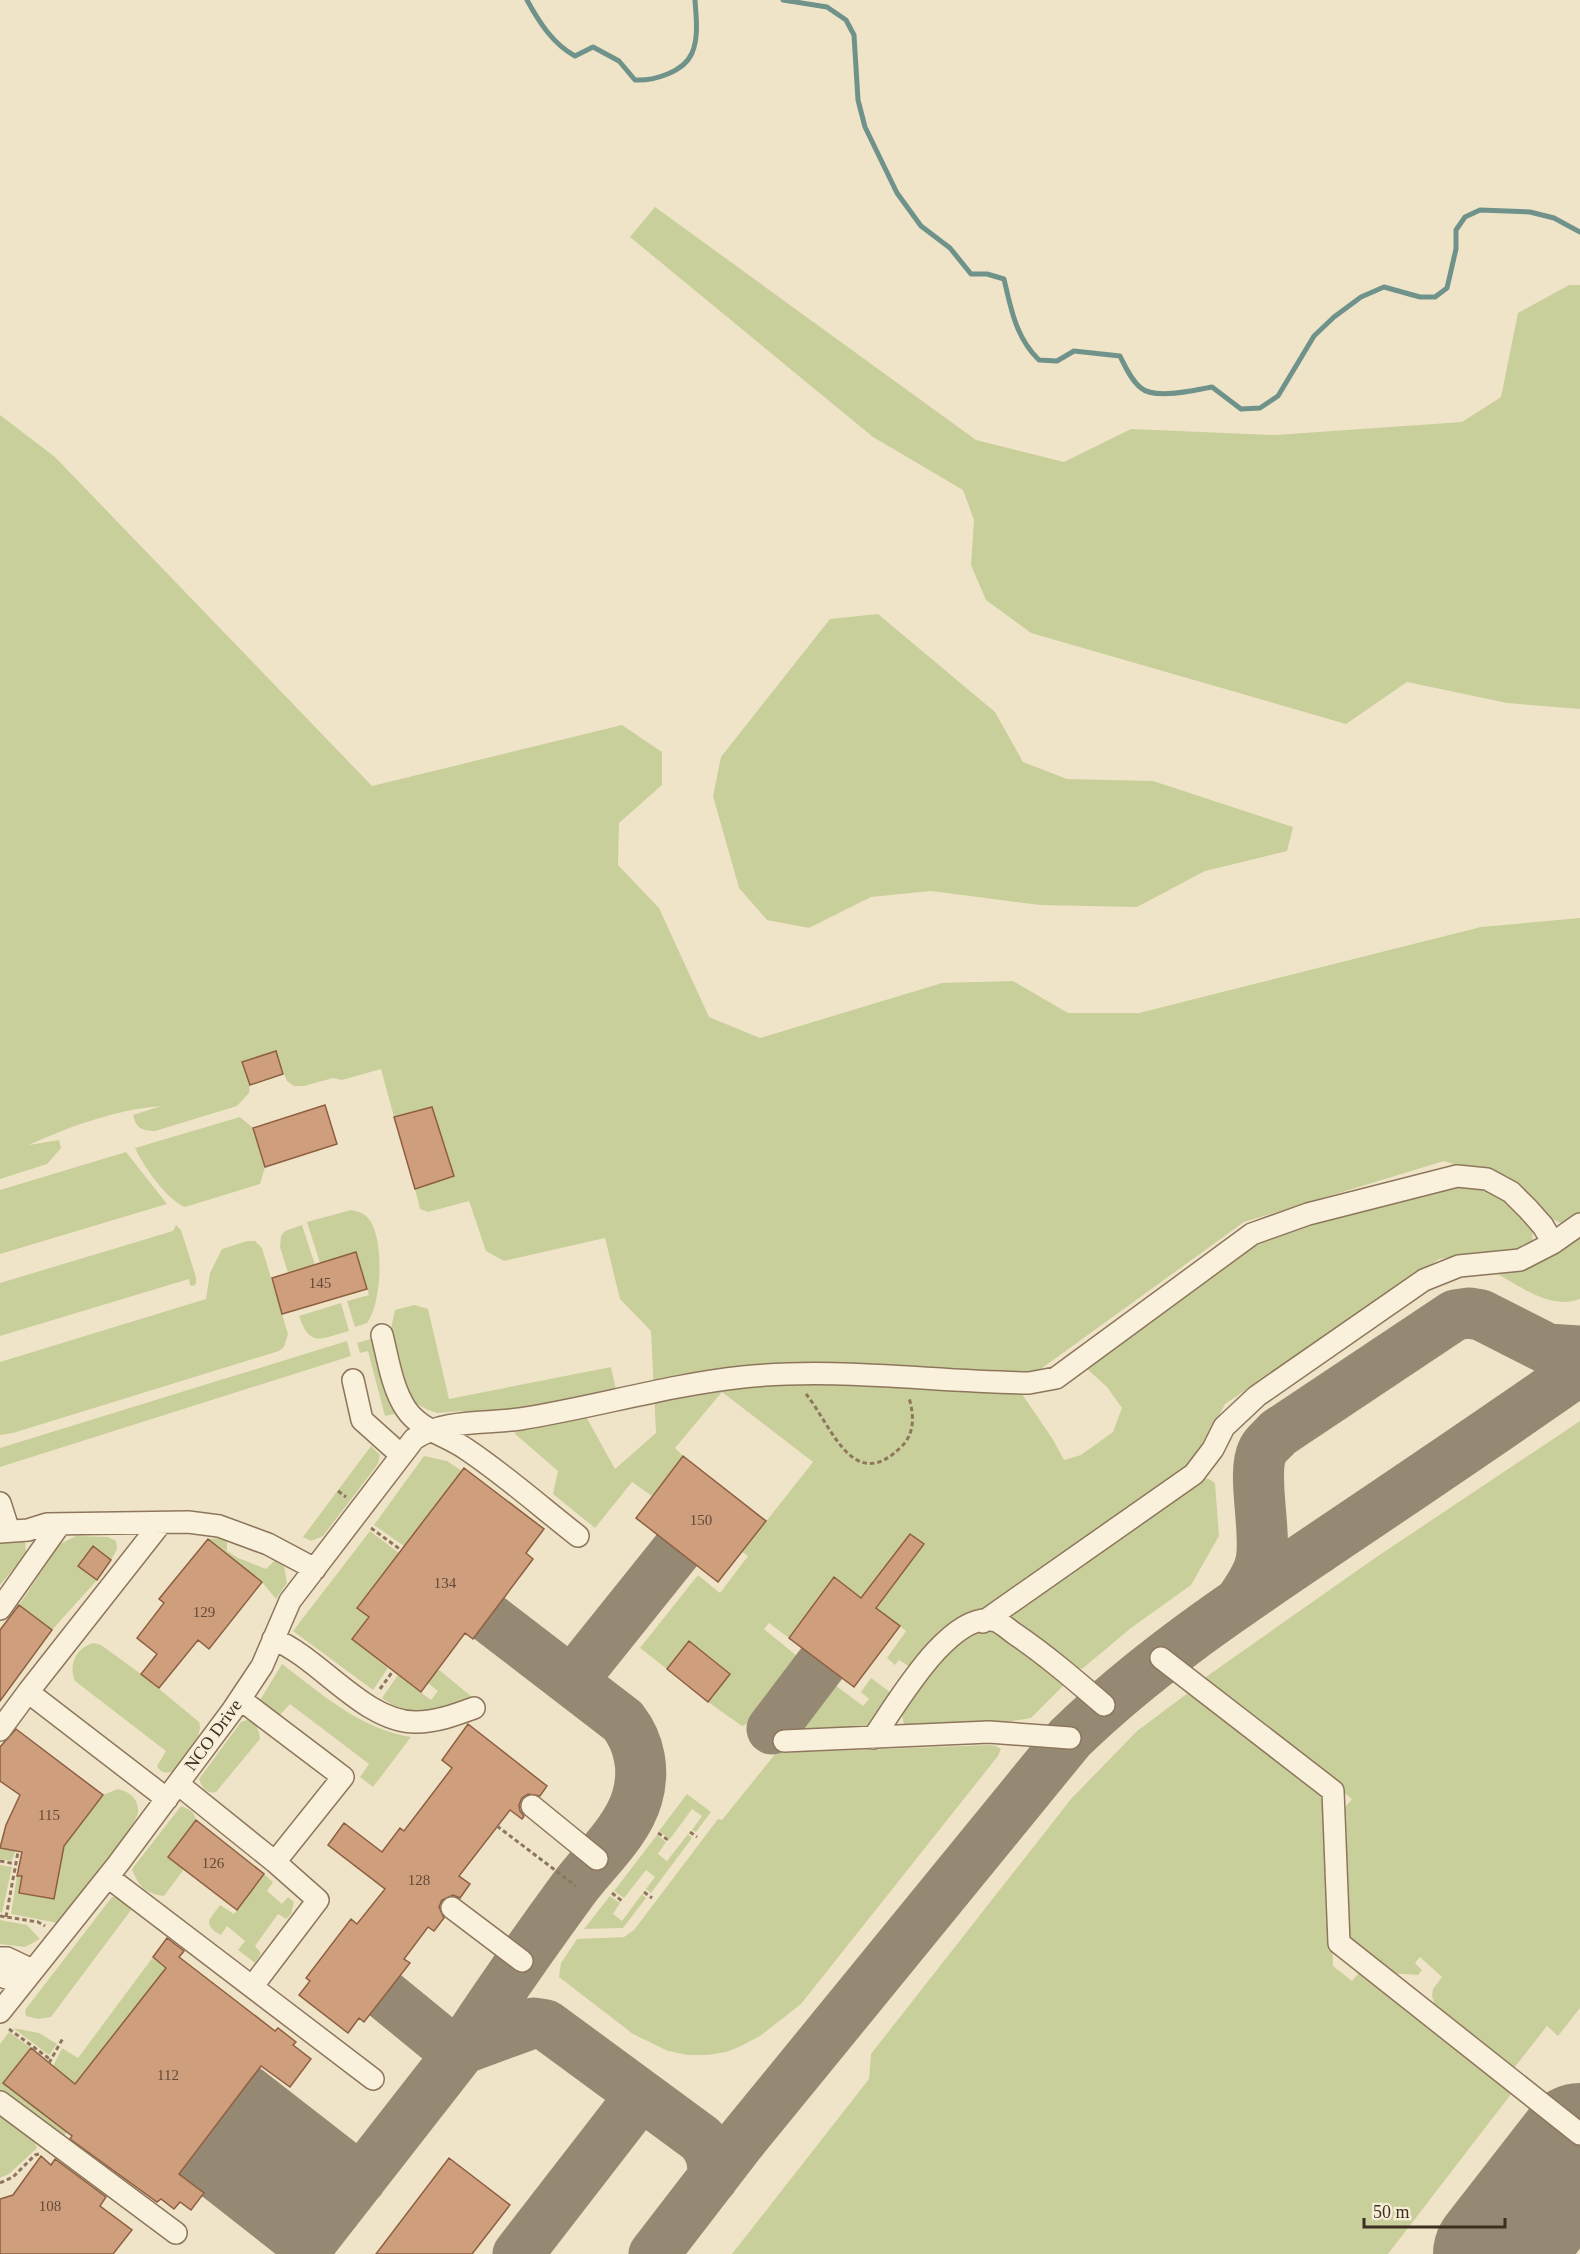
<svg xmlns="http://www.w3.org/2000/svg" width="1580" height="2254" font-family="Georgia,serif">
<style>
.green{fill:#c9cf9b}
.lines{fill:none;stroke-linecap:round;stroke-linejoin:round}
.stream{stroke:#6f938a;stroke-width:5}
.taxiway{stroke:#968974;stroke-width:51}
.runway{stroke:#968974;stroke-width:126}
.building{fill:#cf9f7d;stroke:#8d5f41;stroke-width:1.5}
.minor-casing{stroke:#8d765c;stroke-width:24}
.path{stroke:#8d765c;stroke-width:3;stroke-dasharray:4.5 3;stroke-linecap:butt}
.minor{stroke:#faf1dc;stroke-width:21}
.labels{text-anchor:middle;stroke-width:5;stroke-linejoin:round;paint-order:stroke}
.number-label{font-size:15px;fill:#624a37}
.street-label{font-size:18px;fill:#3d2e20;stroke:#f7eed8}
</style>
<rect width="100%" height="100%" fill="#f0e4c8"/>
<path class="green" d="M 655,207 L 976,440 L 1064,462 L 1131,429 L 1275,435 L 1462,422 L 1501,397 L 1518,313 L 1569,285 L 1580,285 L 1580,709 L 1507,703 L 1407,682 L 1346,724 L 1031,633 L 986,600 L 971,565 L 974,520 L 963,490 L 873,437 L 630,237 Z
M 0,415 L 55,457 L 372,786 L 622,725 L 662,752 L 662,785 L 619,823 L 618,865 L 659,908 L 709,1017 L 760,1038 L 942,983 L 1013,981 L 1068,1013 L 1139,1013 L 1481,927 L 1580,918 L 1580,1215 L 1567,1224 C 1550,1221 1552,1217 1540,1208 C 1514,1190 1474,1169 1444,1161 L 1244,1222 L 1038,1371 L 1022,1394 L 1052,1438 L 1064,1460 L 1081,1455 L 1113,1432 L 1122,1408 L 1107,1387 L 1085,1367 L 1255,1242 L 1288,1228 L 1438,1185 L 1493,1186 L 1533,1229 L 1532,1245 C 1502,1260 1470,1253 1439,1259 L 1225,1404 L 1194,1465 L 913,1669 L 899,1660 L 895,1665 L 887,1658 L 906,1631 L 876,1608 L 924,1544 L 910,1534 L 861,1598 L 834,1578 L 789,1638 L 769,1623 L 764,1629 L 803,1661 L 759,1719 L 742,1726 L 708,1702 L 730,1674 L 689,1642 L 667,1669 L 640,1648 L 698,1575 L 720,1593 L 748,1556 L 742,1552 L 813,1462 L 722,1392 L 675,1448 L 683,1456 L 652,1496 L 632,1482 L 595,1528 L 553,1494 L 558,1471 L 514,1433 L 558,1418 L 584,1413 L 615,1469 L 656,1433 L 651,1331 L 620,1299 L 605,1238 L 504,1261 L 486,1251 L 469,1201 L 428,1212 L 420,1209 L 415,1189 L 454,1176 L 432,1107 L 394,1117 L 381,1069 L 342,1080 L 333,1078 L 304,1086 L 294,1086 L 287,1081 L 275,1052 L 242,1062 L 250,1085 L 249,1093 L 237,1106 L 155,1131 C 142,1131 136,1128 133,1115 L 161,1106 C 115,1110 71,1126 29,1145 L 59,1140 L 61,1148 L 47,1164 L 0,1179 Z
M 878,614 L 995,712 L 1023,762 L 1067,779 L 1153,781 L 1293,827 L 1287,851 L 1205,871 L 1137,907 L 1040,905 L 931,891 L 871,897 L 809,928 L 767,920 L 739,888 L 713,796 L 721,757 L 830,619 Z
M 240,1117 L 253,1128 L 265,1167 L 260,1184 L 185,1207 C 167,1200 144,1167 135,1148 Z
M 126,1152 L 167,1204 L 0,1254 L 0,1190 Z
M 351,1210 C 357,1211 364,1213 368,1218 C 385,1237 382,1304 367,1323 L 355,1327 L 347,1301 L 369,1295 L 357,1253 L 320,1263 L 307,1222 Z
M 176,1225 L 181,1230 L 196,1277 L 196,1283 L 194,1286 L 190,1285 L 189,1279 L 0,1336 L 0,1283 L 173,1231 Z
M 302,1225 L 315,1265 L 288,1273 L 280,1247 L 281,1236 L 285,1231 Z
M 1580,1233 L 1580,1299 C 1551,1310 1521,1287 1496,1273 Z
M 247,1241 L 255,1241 L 262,1248 L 288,1334 L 284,1347 L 279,1351 L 13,1433 L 0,1435 L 0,1362 L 206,1299 L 210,1273 L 222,1249 Z
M 341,1303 L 349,1331 C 322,1338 310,1349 299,1316 Z
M 414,1305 L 428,1309 L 449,1399 L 611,1367 L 616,1390 L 495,1414 L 463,1411 L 437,1413 L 426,1409 L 417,1404 L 403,1383 L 390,1333 L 395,1310 Z
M 374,1338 L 395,1414 L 385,1416 L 368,1351 L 360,1353 L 357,1343 Z
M 347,1341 L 351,1356 L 0,1467 L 0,1448 Z
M 1580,1421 L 1580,2008 L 1558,2036 L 1547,2026 L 1510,2073 L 1437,2012 L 1432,1996 L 1433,1989 L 1442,1977 L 1420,1957 L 1415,1963 L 1422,1970 L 1418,1975 L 1386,1973 L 1346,1935 L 1339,1814 L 1352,1799 L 1209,1687 L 1203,1679 L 1375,1558 Z
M 371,1446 L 380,1455 L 378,1464 L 323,1536 L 311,1541 L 303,1537 Z
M 424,1456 L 447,1461 L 462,1471 L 404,1546 L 374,1525 Z
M 1202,1478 L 1209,1479 L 1215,1483 L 1219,1536 L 1191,1585 L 1131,1628 L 1082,1669 L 1076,1667 L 1009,1619 L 1009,1613 Z
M 370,1531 L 399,1553 L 357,1607 L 369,1617 L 352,1639 L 388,1668 L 373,1690 L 293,1631 Z
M 76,1536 L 108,1537 L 116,1541 L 117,1549 L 111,1560 L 93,1546 L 78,1566 L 97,1580 L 52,1630 L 19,1605 L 60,1544 Z
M 0,1538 L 25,1539 L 26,1554 L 0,1585 Z
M 220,1538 L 227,1540 L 227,1551 L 238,1558 L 266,1569 L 276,1559 L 284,1566 L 287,1583 L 276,1599 L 262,1582 L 208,1539 Z
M 970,1631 L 991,1631 L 1002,1634 L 1065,1682 L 1063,1686 L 1031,1718 L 1000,1723 L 912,1728 L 904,1724 L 900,1709 L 944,1652 Z
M 94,1643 L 101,1645 L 141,1674 L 199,1722 C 205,1736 181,1760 173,1772 C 165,1773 161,1773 157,1766 L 166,1751 L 75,1681 C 68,1665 76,1647 94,1643 Z
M 282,1664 C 322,1694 360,1729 411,1737 L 373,1787 L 360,1777 L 369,1764 L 290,1704 L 279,1716 L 260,1700 Z
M 438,1669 L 472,1697 C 439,1708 414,1722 382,1698 L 398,1675 L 431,1700 L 438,1691 L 428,1683 Z
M 871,1678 L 894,1695 L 868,1726 L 863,1729 L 797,1731 L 794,1729 L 831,1682 L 863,1706 L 869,1699 L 861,1692 Z
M 1188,1693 L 1199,1697 L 1322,1792 L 1326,1803 L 1330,1841 L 1333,1966 L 1352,1981 L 1363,1968 L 1515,2089 L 1388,2254 L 732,2254 L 869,2079 L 871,2054 L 1071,1799 L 1137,1731 Z
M 247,1720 C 257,1724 259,1729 260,1739 L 216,1792 C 207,1794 202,1788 199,1779 L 241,1722 Z
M 989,1745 L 996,1746 L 1001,1749 L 998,1756 L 801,2004 L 760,2036 L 739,2047 L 726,2052 L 707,2055 L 688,2055 L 668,2051 L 633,2034 L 559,1977 L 561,1963 L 577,1939 L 624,1937 L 634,1930 L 718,1819 L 722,1820 L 776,1753 Z
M 118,1789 C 130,1792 139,1799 138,1812 C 136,1829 73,1904 58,1923 L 11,1914 L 17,1876 L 22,1876 L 20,1893 L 54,1899 L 63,1852 L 32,1846 L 47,1819 L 71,1837 L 103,1795 Z
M 687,1794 L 711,1812 L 696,1832 L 692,1830 L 702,1816 L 692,1809 L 670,1839 L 659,1831 Z
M 181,1806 C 189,1809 194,1811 196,1820 L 184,1869 L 164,1896 C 146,1894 138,1886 132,1869 Z
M 688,1834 L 692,1838 L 651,1893 L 646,1889 L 655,1877 L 646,1870 L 624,1898 L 614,1891 L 657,1835 L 666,1842 L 658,1854 L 667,1861 Z
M 0,1848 L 15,1851 L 12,1861 L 0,1859 Z
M 0,1865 L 12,1867 L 2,1913 L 0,1912 Z
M 264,1874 L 273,1882 L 267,1891 L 282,1904 L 288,1897 L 294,1902 L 291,1914 L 286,1919 L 278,1914 L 255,1946 L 261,1953 L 255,1963 L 238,1950 L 245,1941 L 227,1926 L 221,1935 C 213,1931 209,1928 209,1920 L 220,1905 L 234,1914 Z
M 642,1894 L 646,1898 L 623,1928 L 584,1929 L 610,1896 L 620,1903 L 613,1914 L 622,1921 Z
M 112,1897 C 122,1897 128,1901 131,1910 L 51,2017 L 38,2019 L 26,2016 L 25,2010 Z
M 0,1920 L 27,1925 L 40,1939 L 25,1947 L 0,1944 Z
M 153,1957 L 166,1968 L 75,2084 L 53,2066 L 62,2048 L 78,2058 Z
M 13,2028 L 39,2033 L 57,2044 L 49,2055 Z
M 9,2032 L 31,2048 L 3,2083 L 67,2132 L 61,2140 L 0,2095 L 0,2044 Z
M 0,2111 L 33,2138 L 37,2148 L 9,2174 L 0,2178 Z"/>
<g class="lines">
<path class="stream" d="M 527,0 C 539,22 553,44 575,56 L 593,47 L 619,61 L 635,80 C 654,81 684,72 692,53 C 699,37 696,16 695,0
M 783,0 L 827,7 L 846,20 L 854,35 L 858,100 L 865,127 L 897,193 L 921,226 L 950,248 L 971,274 L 987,274 L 1004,279 C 1011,309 1016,338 1039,360 L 1057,361 L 1074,351 L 1120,356 C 1125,366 1131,380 1141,388 C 1155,400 1194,390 1212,387 L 1241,409 L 1260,408 L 1278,396 L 1314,336 L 1334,317 L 1361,297 L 1384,287 L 1420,297 L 1435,297 L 1447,288 L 1456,249 L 1456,230 L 1465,217 L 1480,210 L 1530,212 L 1554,218 L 1580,232"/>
<path class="taxiway" d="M 1240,1602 C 1248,1589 1258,1577 1261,1561 C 1267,1530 1251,1473 1263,1450 C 1266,1444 1274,1438 1278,1433 L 1455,1315 L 1469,1313 L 1481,1315 L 1548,1349 L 1580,1351
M 572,1681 L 677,1550
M 772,1729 L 822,1663
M 385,1995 L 457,2054
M 462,2049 C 498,1994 536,1940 574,1888 C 595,1860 627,1832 637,1798 C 645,1771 640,1743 623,1721 L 489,1618
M 244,2088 L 361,2179
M 218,2122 L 335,2212
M 192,2156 L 308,2247
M 302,2254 L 462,2049 L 533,2023 L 546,2025 L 701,2139 C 712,2152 713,2161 713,2178
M 518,2254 L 641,2095
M 654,2254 L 741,2141 L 1070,1738 C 1145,1665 1230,1608 1316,1550 C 1405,1490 1493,1431 1580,1370"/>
<path class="runway" d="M 1496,2254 L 1580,2146"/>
</g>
<path class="building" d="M 276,1051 L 283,1074 L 250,1085 L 242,1062 Z
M 325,1105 L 337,1144 L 265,1167 L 253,1128 Z
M 432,1107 L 454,1176 L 415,1189 L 394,1117 Z
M 356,1252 L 367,1289 L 282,1314 L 272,1278 Z
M 683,1456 L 766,1521 L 718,1582 L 636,1518 Z
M 464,1468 L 544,1529 L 526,1553 L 533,1559 L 473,1639 L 465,1633 L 421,1692 L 352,1639 L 369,1617 L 357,1608 Z
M 910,1534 L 924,1544 L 876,1608 L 900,1626 L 854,1687 L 789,1638 L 834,1577 L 861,1598 Z
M 208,1539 L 262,1582 L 209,1649 L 198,1640 L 159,1688 L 141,1674 L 157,1654 L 137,1638 L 164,1603 L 159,1599 Z
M 93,1546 L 111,1560 L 97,1580 L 78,1566 Z
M 19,1605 L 52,1630 L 0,1701 L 0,1630 Z
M 689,1641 L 730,1674 L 708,1702 L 667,1669 Z
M 468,1724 L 547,1786 L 540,1796 L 528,1794 L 522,1798 L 519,1805 L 520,1811 L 524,1816 L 522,1819 L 510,1810 L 459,1876 L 470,1884 L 460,1898 L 453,1895 L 442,1900 L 439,1907 L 444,1918 L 434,1931 L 428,1927 L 404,1959 L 410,1963 L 364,2022 L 359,2018 L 348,2033 L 299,1995 L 310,1981 L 306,1978 L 351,1919 L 357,1924 L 385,1889 L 328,1845 L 344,1823 L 382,1852 L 400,1828 L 404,1831 L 452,1768 L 442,1760 Z
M 16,1729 L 103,1795 L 64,1846 L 54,1899 L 19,1893 L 22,1876 L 17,1876 L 22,1852 L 0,1848 L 6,1825 L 20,1795 L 0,1781 L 0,1747 Z
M 196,1820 L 264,1874 L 237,1910 L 168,1857 Z
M 167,1938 L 184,1951 L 179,1957 L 275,2031 L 278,2028 L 296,2042 L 293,2045 L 311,2059 L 290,2087 L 261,2066 L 179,2174 L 204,2193 L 191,2210 L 180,2202 L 174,2209 L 161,2199 L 157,2202 L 70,2139 L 72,2136 L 3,2083 L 31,2048 L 75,2084 L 166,1968 L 153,1957 Z
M 41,2156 L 51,2165 L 55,2159 L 106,2197 L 100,2206 L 132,2230 L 113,2254 L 0,2254 L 0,2199 L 13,2195 Z
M 449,2158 L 510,2205 L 472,2254 L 376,2254 Z"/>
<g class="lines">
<defs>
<path id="minor" d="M 382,1335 C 388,1359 392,1388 406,1409 C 420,1430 446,1435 466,1449 C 505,1475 541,1507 578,1536
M 353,1380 L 362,1420 L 401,1455
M 0,1503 L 9,1531
M 161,1523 L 28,1692 L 167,1799
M 0,1532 L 28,1530 L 47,1524 L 188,1522 L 219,1526 L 268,1544 L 315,1569
M 0,1609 L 60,1524
M 983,1622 L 1194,1474 L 1213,1449 L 1224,1427 L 1257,1396 L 1424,1280 L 1459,1266 L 1520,1260 L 1553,1243 L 1580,1224
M 273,1639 C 319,1657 365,1723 416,1722 C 436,1722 455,1715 474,1708
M 1161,1658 L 1333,1791 L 1339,1943 L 1580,2134
M 0,1730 L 28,1692
M 873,1738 C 895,1707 951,1607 996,1621 C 1002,1623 1009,1630 1015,1634 C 1046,1655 1075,1680 1104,1705
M 784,1741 L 989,1732 L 1070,1738
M 178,1784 L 275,1862 L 343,1777 L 240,1699
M 532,1806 L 597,1859
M 108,1877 L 373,2079
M 452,1908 L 522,1961
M 0,1958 L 7,1958 L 32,1970
M 0,1976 L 22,1983
M 252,1987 L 318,1900 L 275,1862
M 0,2012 L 118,1864 L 232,1711 L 262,1666 L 290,1601 L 414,1439 C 444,1419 485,1424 520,1419 C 595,1407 668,1385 743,1377 C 838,1367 934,1382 1029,1383 L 1056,1378 L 1252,1234 L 1308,1214 L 1457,1176 L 1487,1179 L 1511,1192 L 1528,1209 L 1543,1226 L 1553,1243
M 0,2102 L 176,2233"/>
</defs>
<use href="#minor" class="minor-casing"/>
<path class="path" d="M 806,1394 C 832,1426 853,1496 902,1446 C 915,1433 914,1414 909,1398
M 338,1491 L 346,1497
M 371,1528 L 401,1550
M 380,1689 L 393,1671
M 497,1826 L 576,1886
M 690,1832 L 697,1837
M 658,1833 L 668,1840
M 0,1861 L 16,1864
M 644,1892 L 652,1898
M 612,1893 L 622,1901
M 0,1916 L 38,1922 L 45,1926
M 6,1917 L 18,1852
M 9,2029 L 51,2060
M 49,2063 L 63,2038
M 0,2183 L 13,2177 L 35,2155 L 39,2154"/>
<use href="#minor" class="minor"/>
</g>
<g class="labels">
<g class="number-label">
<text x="320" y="1288">145</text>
<text x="701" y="1525">150</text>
<text x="445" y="1588">134</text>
<text x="204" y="1617">129</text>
<text x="49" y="1820">115</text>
<text x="213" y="1868">126</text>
<text x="419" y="1885">128</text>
<text x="168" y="2080">112</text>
<text x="50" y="2211">108</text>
</g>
<g class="street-label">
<text transform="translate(213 1735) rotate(-54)" y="6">NCO Drive</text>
</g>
</g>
<path d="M1364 2218v9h141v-9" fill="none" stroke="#3d2e20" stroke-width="3"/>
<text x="1373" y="2218" font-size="18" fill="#3d2e20" stroke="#f7eed8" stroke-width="4.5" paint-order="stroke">50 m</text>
</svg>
